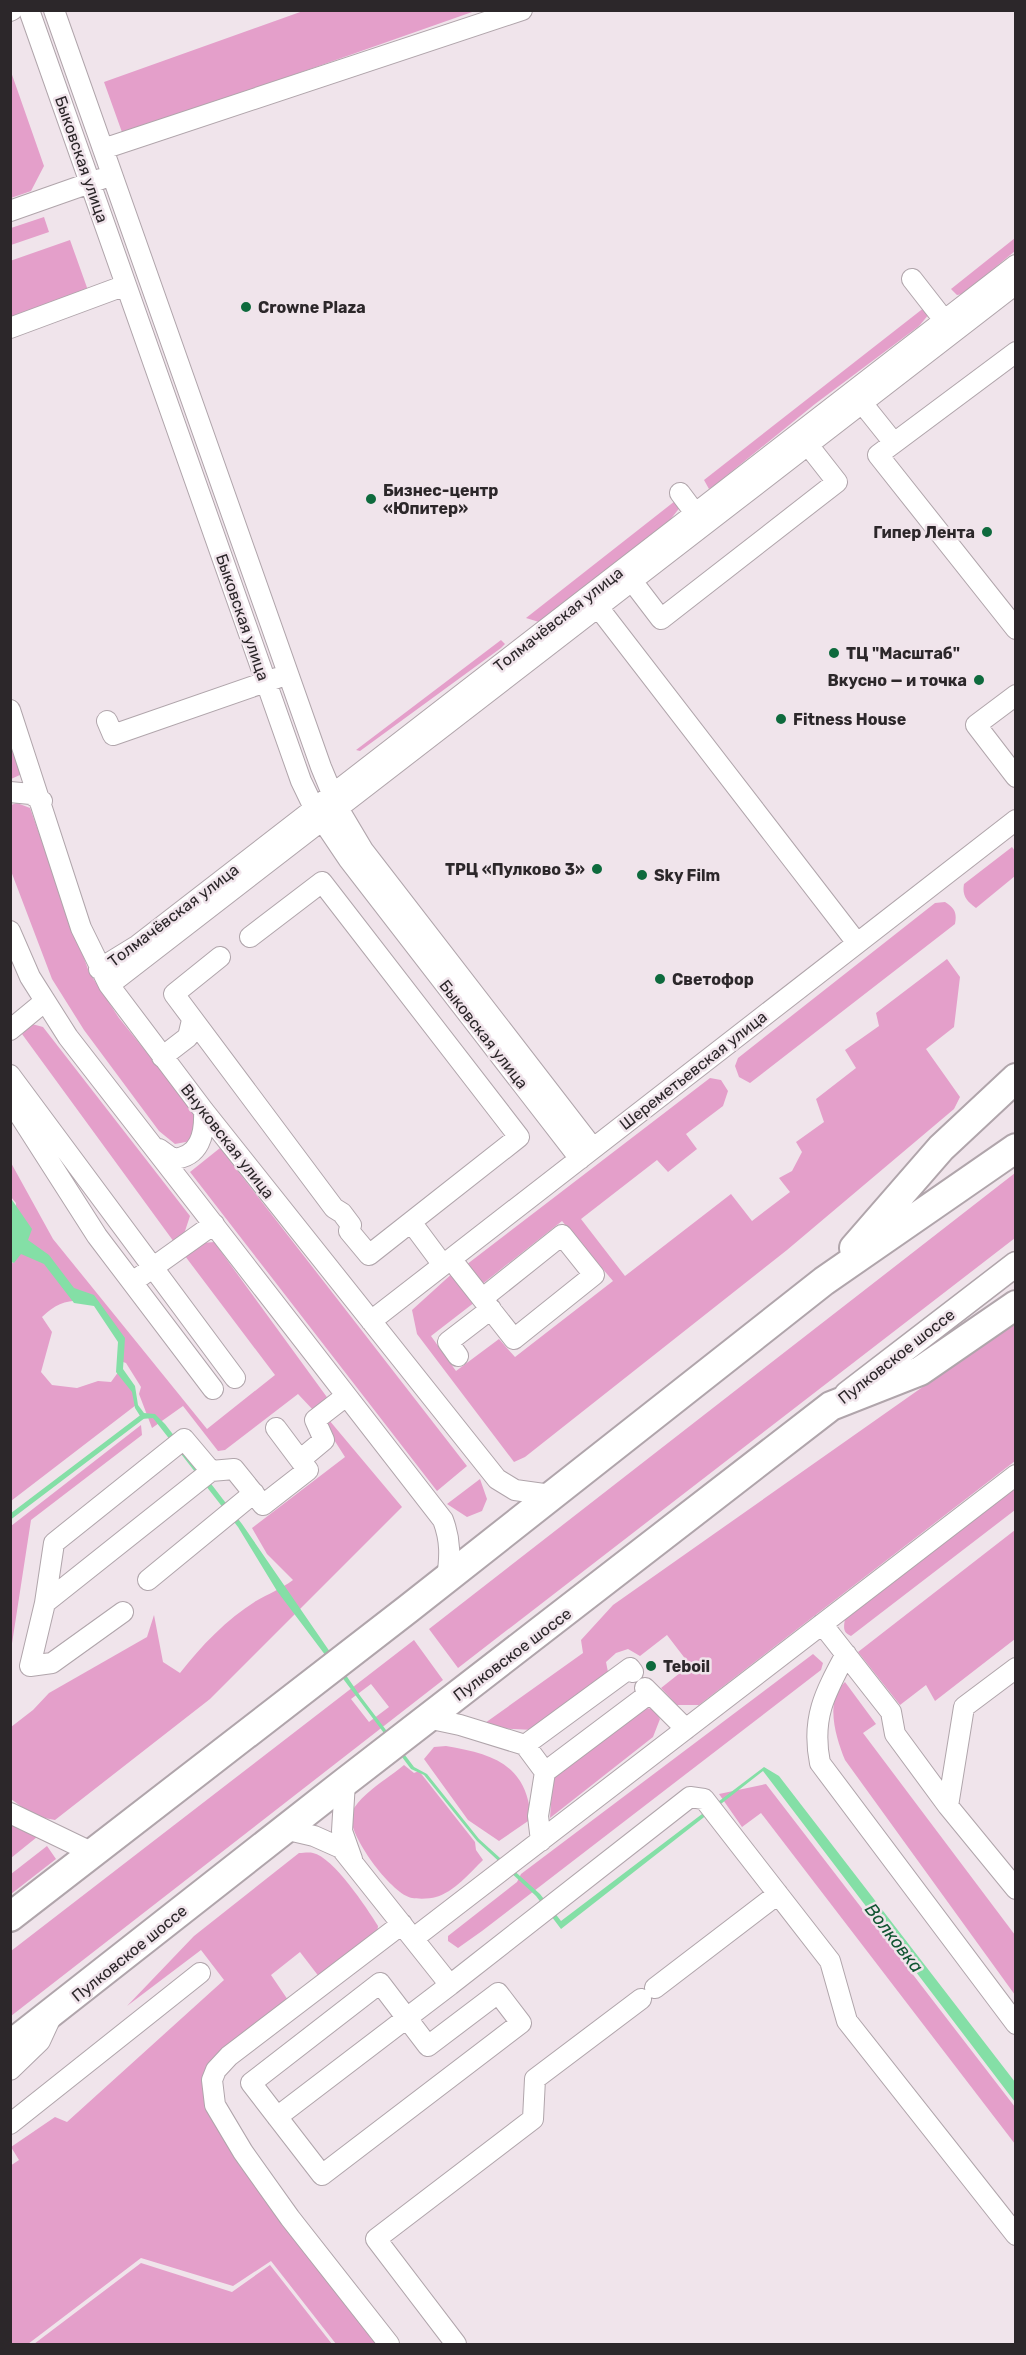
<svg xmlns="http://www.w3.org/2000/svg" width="1026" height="2355" font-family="Rubik,sans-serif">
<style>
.green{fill:#e49fca;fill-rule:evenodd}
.water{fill:#84dfa6}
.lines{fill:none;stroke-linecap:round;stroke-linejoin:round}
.stream{stroke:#84dfa6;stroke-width:5}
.minor-casing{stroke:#b0a5ab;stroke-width:22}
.major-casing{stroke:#b0a5ab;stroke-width:27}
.highway-casing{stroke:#b0a5ab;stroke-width:32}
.minor{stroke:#fff;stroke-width:20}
.major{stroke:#fff;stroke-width:24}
.highway{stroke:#fff;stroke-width:28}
.poi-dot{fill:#0e6a3d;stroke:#f0e4eb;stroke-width:2}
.labels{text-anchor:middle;stroke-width:5;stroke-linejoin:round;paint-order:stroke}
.street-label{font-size:16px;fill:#2c272a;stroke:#f0e4eb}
.poi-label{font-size:16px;font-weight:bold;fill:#2c272a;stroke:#f0e4eb;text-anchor:start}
.water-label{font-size:18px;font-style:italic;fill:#115532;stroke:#f0e4eb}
</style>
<rect width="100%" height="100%" fill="#f0e4eb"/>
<path class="green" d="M 303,11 L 475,11 L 123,135 L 104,82 Z
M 10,69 L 44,166 L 31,191 L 11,198 Z
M 44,217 L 49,232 L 11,245 L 11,228 Z
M 1015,238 L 1015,251 L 963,294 L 957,295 L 951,289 Z
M 70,240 L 90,296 L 11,324 L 10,261 Z
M 925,307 L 930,313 L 919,326 L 815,404 L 715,485 L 709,489 L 704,480 Z
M 675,501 L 681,506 L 670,520 L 539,622 L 526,618 Z
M 501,640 L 505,644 L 501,648 L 360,751 L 356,750 Z
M 10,741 L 22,774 L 11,779 L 10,779 Z
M 17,803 L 30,808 L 89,972 L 119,1018 L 197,1115 L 191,1141 L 175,1144 L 159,1131 L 84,1030 L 52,979 L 11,871 L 11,805 Z
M 1012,847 L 1015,851 L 1015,876 L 976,908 C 966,901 962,895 964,884 Z
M 945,902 C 955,908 957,913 955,924 L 750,1083 L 739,1077 L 735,1066 L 738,1058 L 935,903 Z
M 947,959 L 960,977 L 954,1027 L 926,1049 L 960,1097 L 954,1109 L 787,1250 L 525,1457 L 514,1462 L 417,1334 L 412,1310 L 455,1271 L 475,1302 L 431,1336 L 456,1371 L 499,1339 L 515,1357 L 613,1281 L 562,1221 L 481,1285 L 466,1265 L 710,1078 L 721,1080 L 728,1091 L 723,1106 L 686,1134 L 697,1149 L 668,1172 L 657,1160 L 581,1219 L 625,1276 L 731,1194 L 752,1221 L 790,1192 L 779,1178 L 792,1171 L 802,1152 L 796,1142 L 824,1122 L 816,1099 L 856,1068 L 845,1050 L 879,1026 L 876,1013 Z
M 32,1024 L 43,1027 L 190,1216 L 183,1237 L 174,1242 L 22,1034 Z
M 220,1148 L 467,1466 L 437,1491 L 190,1172 Z
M 10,1161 L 53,1239 L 207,1429 L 275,1375 L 185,1256 L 203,1243 L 214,1242 L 329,1400 L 314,1411 L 298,1394 L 225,1450 L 218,1451 L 183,1406 L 152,1428 L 139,1394 L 141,1387 L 126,1363 L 120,1361 L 122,1340 L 96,1302 C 73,1298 58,1301 42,1317 L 52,1332 L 41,1372 L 52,1385 L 77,1388 L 98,1381 L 111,1382 L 119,1371 L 134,1390 L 136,1405 L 11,1501 L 11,1262 L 14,1263 L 16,1203 L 11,1197 Z
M 1015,1173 L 1015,1238 L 458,1668 L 429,1629 Z
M 1015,1322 L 1015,1461 L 699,1705 L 677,1705 L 661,1688 L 690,1665 L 667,1635 L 640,1656 L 628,1649 L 616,1653 L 606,1662 L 608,1672 L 534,1730 L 495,1728 L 485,1723 L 583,1653 L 581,1640 L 613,1605 Z
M 329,1420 L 402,1507 L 210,1699 L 55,1820 L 34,1816 L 11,1799 L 11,1727 L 33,1710 L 49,1693 L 147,1637 L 154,1615 L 163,1662 L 180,1673 C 201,1646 227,1619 256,1601 C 268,1594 281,1589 293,1580 L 267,1554 L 252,1528 L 345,1457 L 324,1424 Z
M 141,1425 L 142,1435 L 31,1520 L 11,1650 L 11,1526 Z
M 480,1479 L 487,1499 L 482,1511 L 467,1517 L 447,1504 Z
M 1015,1487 L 1015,1510 L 851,1636 C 842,1632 844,1627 845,1618 Z
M 1015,1530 L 1015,1639 L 935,1701 L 926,1685 L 900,1705 L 858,1652 Z
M 414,1640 L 443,1680 L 11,2016 L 11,1951 ZM 371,1684 L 389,1707 L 369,1722 L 351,1699 Z
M 813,1654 L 823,1663 L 821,1670 L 482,1931 L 458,1948 L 448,1941 L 448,1936 L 517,1882 L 521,1874 Z
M 845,1682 L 876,1724 L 863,1733 L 1015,1935 L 1015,1995 L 845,1760 C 836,1738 824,1700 845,1682 Z
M 646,1708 L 653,1709 L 660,1719 L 653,1737 L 550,1818 L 553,1774 L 637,1711 Z
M 446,1746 C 494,1754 527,1765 531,1819 L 499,1841 L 468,1820 L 424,1759 L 434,1747 Z
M 404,1765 L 414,1773 L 419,1771 L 475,1842 L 476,1850 L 483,1860 C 470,1873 454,1892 436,1897 C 430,1899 418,1899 412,1898 C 392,1895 344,1831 352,1812 C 360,1794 389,1778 404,1765 Z
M 766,1784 L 1015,2107 L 1015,2144 L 761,1813 L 742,1827 L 719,1794 Z
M 11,1820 L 37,1837 L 11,1858 Z
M 47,1846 L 56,1859 L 11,1894 L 11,1874 Z
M 299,1853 C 303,1853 309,1852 313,1853 C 333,1857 367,1908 378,1926 L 377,1933 L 320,1978 L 300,1952 L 271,1975 L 290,2003 L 209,2073 L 203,2092 L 208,2111 L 239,2165 L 379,2344 L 336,2344 L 271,2261 L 233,2286 L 141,2258 L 28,2344 L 11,2344 L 10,2166 L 19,2160 L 11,2147 L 55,2117 L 67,2122 L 224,1980 L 201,1950 L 127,2006 L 194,1936 Z
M 141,2263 L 232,2292 L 270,2265 L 332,2344 L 34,2344 Z"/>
<path class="water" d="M 10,1197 L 32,1229 L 28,1240 L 49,1255 L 74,1288 L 94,1295 L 125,1338 L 123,1369 L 135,1386 L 138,1405 L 144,1413 L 155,1414 L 165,1424 L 242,1524 L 361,1697 L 414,1767 L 427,1774 L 479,1839 L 540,1894 L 561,1921 L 764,1767 L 779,1776 L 1015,2082 L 1015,2102 L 763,1771 L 561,1929 L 536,1896 L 477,1841 L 424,1775 L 411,1769 L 277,1591 L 238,1527 L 153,1418 L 142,1419 L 135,1408 L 132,1392 L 116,1372 L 118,1342 L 94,1306 L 74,1303 L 44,1264 L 21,1254 L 14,1263 L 11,1262 Z"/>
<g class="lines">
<path class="stream" d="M 10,1517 L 142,1417"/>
<defs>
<path id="minor" d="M 29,10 L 301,781 L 314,808 L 349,860 L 580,1159
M 54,10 L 321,767 L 338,808 L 363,850 L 593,1148
M 10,11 L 12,10
M 103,149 L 522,10
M 10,211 L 101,179
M 912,279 L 951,329
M 10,328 L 126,285
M 1016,352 L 878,455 L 1016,629
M 862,403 L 894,443
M 680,493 L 695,513
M 632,581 L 661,619 L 837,482 L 808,445
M 591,598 L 857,943
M 1016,695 L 976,725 L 1016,777
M 10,710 L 81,928 L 109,985 L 204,1111 L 497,1479 L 515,1490 L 551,1495
M 107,721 L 113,735 L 277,678
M 10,792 L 31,794 L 42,801
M 10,931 L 30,977 L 68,1037 L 443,1520 C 451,1541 450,1557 447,1579
M 220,957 L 174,994 L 334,1208 L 342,1213 L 351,1225 L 349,1231 L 369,1255 L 519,1137 L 322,882 L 250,937
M 99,969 L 138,945 L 1016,265
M 109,985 L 1016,284
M 10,1030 L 44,1002
M 162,1057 L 188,1037 L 192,1020
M 10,1075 L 235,1378
M 10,1100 L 97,1236 L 213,1389
M 159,1149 L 173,1159 C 200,1157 205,1134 204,1111
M 411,1222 L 443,1265
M 451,1259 L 514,1339 L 594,1275 L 562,1235 L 483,1298
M 141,1276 L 214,1224
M 371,1321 L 1016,820
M 458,1356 L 448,1342 L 491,1309
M 276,1428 L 300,1460
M 148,1580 L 254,1493
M 45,1603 L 211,1471 L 234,1469 L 263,1505 L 308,1470 L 300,1460 L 324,1440 L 315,1420 L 346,1396
M 123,1612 L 52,1663 L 30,1666 L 45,1603 L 54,1543 L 184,1439 L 211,1471
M 822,1624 L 891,1712 L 895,1734 L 948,1806 L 1016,1889
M 846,1654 C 825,1693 811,1718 820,1763 L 1016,2024
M 645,1688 L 686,1729
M 427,1718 L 460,1725 L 525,1745 L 545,1772
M 525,1745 L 630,1668 L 633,1672
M 345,1782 L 342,1831 L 352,1859
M 948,1806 L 964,1707 L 1016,1668
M 10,1813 L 93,1853
M 284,1829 L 314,1836 L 341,1848 L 450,1985 L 690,1797 L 704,1799 L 830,1961 L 847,2021 L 1016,2235
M 541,1841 L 538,1816 L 545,1772 L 650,1693
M 414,1938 L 1016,1475
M 380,1983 L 428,2046 L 498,1993 L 521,2023 L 322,2175 L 251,2083 Z
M 655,1988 L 778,1894
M 10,2070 L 40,2041 L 52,2015
M 277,2117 L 450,1985
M 10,2124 L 200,1973
M 389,2344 L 290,2218 L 243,2152 L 215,2105 L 212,2080 L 216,2070 L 229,2056 L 402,1924
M 456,2344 L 376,2239 L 533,2119 L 535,2079 L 641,1999"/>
<path id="major" d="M 847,1394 L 1016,1264"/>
<path id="highway" d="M 854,1248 L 941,1148 L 1016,1078
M 10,1917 L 408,1609 L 824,1281 L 1016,1148
M 10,2045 L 345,1782 L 831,1406 L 920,1371 L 1016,1305"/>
</defs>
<use href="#minor" class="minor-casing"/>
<use href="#major" class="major-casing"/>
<use href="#highway" class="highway-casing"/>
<use href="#minor" class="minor"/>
<use href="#major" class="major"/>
<use href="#highway" class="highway"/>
</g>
<g class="poi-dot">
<circle cx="246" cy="307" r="6"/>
<circle cx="371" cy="499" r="6"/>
<circle cx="987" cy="532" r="6"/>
<circle cx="834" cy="653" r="6"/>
<circle cx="979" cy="680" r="6"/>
<circle cx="781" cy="719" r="6"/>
<circle cx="597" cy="869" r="6"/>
<circle cx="642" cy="875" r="6"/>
<circle cx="660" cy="979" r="6"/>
<circle cx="651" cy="1666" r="6"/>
</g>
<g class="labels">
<g class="street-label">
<text transform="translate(82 159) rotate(71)" y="6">Быковская улица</text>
<text transform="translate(243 617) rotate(71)" y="6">Быковская улица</text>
<text transform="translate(558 619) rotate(-38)" y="6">Толмачёвская улица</text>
<text transform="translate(173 915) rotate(-37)" y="6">Толмачёвская улица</text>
<text transform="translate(484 1034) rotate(52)" y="6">Быковская улица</text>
<text transform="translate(693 1070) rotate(-38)" y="6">Шереметьевская улица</text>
<text transform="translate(228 1141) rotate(52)" y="6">Внуковская улица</text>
<text transform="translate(896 1356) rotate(-38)" y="6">Пулковское шоссе</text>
<text transform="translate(512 1654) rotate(-37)" y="6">Пулковское шоссе</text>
<text transform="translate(129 1953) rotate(-39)" y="6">Пулковское шоссе</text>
</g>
<g class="poi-label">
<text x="258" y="313">Crowne Plaza</text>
<text x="383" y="496">Бизнес-центр<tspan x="383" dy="18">«Юпитер»</tspan></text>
<text x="975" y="538" text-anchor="end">Гипер Лента</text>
<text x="846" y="659">ТЦ "Масштаб"</text>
<text x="967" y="686" text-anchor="end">Вкусно — и точка</text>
<text x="793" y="725">Fitness House</text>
<text x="585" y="875" text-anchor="end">ТРЦ «Пулково 3»</text>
<text x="654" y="881">Sky Film</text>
<text x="672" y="985">Светофор</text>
<text x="663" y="1672">Teboil</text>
</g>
<g class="water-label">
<text transform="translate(894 1938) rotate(52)" y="6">Волковка</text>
</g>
</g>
<rect width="1026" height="2355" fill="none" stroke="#2c272a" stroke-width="24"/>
</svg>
